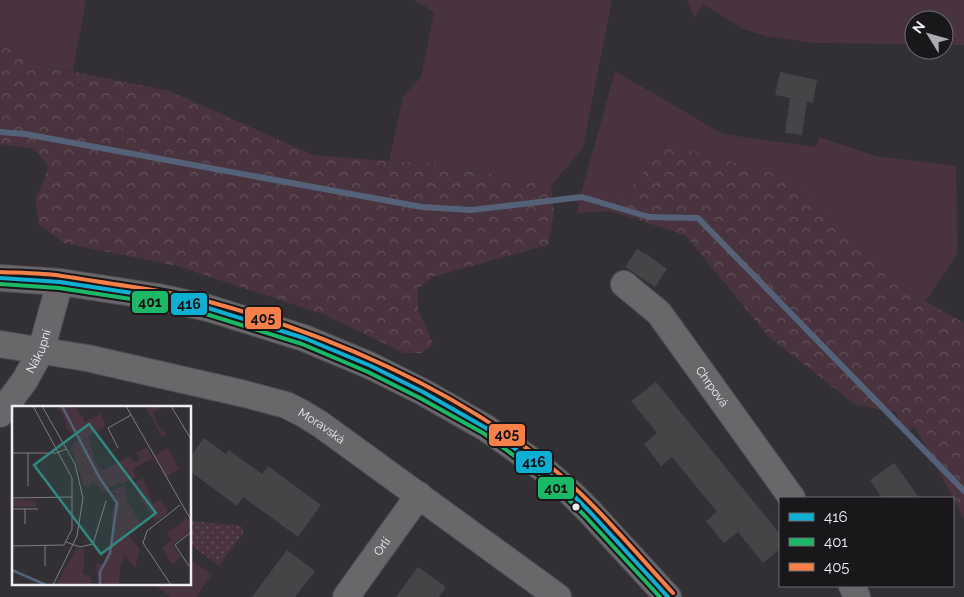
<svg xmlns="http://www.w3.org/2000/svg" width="964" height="597" font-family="Raleway,sans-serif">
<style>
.grass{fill:#48333e}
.forest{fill:url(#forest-crowns)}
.park{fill:url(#park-dots)}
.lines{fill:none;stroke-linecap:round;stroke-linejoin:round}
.stream{stroke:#546177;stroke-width:6}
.building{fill:#464447}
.minor-casing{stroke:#514f53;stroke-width:28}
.minor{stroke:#69676a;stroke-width:26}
.bus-1-casing{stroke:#19171a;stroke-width:8}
.bus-2-casing{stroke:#19171a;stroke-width:8}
.bus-3-casing{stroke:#19171a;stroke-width:8}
.bus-1{stroke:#0dafd3;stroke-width:4}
.bus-2{stroke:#1ab867;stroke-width:4}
.bus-3{stroke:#f78048;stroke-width:4}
.bus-dot{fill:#efedf1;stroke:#19171a;stroke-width:2}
.labels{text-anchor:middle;stroke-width:4;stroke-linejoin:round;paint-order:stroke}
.street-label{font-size:12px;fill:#efedf1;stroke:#19171a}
.inset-river{fill:none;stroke:#546177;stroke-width:2.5}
.inset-road{fill:none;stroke:#7e7c80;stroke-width:1}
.view{fill:#318882;fill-opacity:0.15;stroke:#318882;stroke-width:2.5}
.inset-edge{fill:none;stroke:#efedf1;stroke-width:2.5}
.line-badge{stroke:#19171a;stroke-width:2}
.pale-badge-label{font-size:14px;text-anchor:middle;font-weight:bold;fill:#111}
</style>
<defs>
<pattern id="forest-crowns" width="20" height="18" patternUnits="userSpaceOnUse" patternTransform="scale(1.25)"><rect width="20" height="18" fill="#48333e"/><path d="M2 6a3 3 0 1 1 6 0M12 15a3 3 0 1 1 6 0" fill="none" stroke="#63515a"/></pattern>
<pattern id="park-dots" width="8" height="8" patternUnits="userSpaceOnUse" patternTransform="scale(1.25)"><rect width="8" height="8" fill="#48333e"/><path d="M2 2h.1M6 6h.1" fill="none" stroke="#63515a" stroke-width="1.8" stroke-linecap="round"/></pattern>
</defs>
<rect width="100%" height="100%" fill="#323034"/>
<path class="grass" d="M 0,0 L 86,0 L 73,71 L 30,63 L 0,42 Z
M 414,0 L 612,0 L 583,148 L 551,186 L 502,177 L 447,164 L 389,161 L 403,96 L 421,77 L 434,12 Z
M 687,0 L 964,0 L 964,45 L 944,45 L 944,20 L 914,20 L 914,44 L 814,43 L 766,36 L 743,29 L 703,4 L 694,18 Z
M 615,71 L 723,134 L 816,147 L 819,137 L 876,156 L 956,166 L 958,253 L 926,301 L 899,286 L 903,281 L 667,144 L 611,211 L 577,213 L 582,190 Z
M 190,559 L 212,575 L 196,597 L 171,597 L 152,583 L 190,583 Z"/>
<path class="forest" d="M 0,42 L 30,63 L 170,91 L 313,155 L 389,161 L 447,164 L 502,177 L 551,186 L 554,214 L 548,245 L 432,277 L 418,289 L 418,309 L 433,344 L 422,353 L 404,353 L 325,315 L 177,266 L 64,243 L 39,225 L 35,200 L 49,167 L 34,149 L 0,144 Z
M 667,144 L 793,179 L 903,281 L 899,286 L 964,323 L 964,519 L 915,427 L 904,433 L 896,412 L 856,405 L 769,337 L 685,235 L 611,211 Z"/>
<path class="park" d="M 190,521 L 235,525 L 241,526 L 243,530 L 243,533 L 219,566 L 190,544 Z"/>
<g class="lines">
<path class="stream" d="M 0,132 L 25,134 L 422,207 L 471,210 L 582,197 L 649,217 L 698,218 L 964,491"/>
</g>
<path class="building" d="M 780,72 L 817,80 L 813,103 L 807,101 L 802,135 L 785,133 L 790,98 L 775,95 Z
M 637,249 L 649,256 L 667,269 L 655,287 L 625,267 Z
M 656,382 L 780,534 L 780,549 L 763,563 L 738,532 L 724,543 L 706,521 L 717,512 L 672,457 L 661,466 L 644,444 L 657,433 L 631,401 Z
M 204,438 L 226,454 L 229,450 L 262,474 L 268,466 L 321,505 L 298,537 L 243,497 L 237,506 L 190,471 L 190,457 Z
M 894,463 L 908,482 L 919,498 L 882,498 L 870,480 Z
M 287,550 L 315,571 L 295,597 L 252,597 Z
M 418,567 L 446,587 L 439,597 L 396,597 Z"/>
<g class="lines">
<defs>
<g id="minor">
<path d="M 0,278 L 60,282 L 158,297 L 208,308 L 304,338 L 371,366 L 423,392 L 486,428 L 542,468 L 571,493 L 590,512 L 668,597"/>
<path id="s1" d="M 624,284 L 659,313 L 792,498"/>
<path id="s2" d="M 0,344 L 87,358 L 245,394 L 286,405 L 302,413 L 320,424 L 558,597"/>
<path id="s3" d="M 0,414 L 25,380 L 41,351 L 60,282"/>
<path d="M 852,586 L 857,597"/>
<path id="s4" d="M 346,597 L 419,495"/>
</g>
</defs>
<use href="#minor" class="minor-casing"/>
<use href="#minor" class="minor"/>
<defs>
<path id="bus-1" d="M 0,278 L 60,282 L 158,297 L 208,308 L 304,338 L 371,366 L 423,392 L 486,428 L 542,468 L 571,493 L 590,512 L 668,597"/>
<path id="bus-2" d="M 0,284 L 59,288 L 157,303 L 206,314 L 302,344 L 368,372 L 420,398 L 483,433 L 538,473 L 567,498 L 585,516 L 660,597"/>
<path id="bus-3" d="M 0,272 C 21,273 42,273 62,276 C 84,279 105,283 127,286 C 155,290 183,295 210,302 C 328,334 450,387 546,463 C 593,500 632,549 673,593"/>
</defs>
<use href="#bus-1" class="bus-1-casing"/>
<use href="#bus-2" class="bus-2-casing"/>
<use href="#bus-3" class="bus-3-casing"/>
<use href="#bus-1" class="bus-1"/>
<use href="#bus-2" class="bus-2"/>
<use href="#bus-3" class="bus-3"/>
</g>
<circle class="bus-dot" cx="576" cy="507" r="4.5"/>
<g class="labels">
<g class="street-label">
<text dy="4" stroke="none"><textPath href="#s3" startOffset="74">Nákupní</textPath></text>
<text dy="4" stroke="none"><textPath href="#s1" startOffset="136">Chrpová</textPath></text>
<text dy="4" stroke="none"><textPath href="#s2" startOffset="334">Moravská</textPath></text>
<text dy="4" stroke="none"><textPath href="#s4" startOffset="62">Orlí</textPath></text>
</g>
</g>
<g transform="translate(12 406)">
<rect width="179" height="179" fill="#323034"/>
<path d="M 133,0 L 154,0 L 141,6 L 147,21 L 155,28 L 150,31 ZM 89,8 L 94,20 L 75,30 L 73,16 ZM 135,41 L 145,60 L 140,53 L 121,62 L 124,72 L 98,81 L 89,65 L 118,50 L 122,56 L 127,55 L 128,50 L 124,47 ZM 156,42 L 167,63 L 154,71 L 142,50 ZM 131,72 L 141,98 L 148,94 L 156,106 L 144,116 L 123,83 L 124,75 ZM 113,79 L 115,94 L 128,117 L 120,124 L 113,124 L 115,103 L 110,89 L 97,86 ZM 175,112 L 179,116 L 176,127 L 161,139 L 169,151 L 160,158 L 150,142 L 160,134 L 155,127 ZM 118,130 L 128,144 L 123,162 L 109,145 L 114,131 Z" fill="#48333e"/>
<path d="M 43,0 L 62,0 L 71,11 L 84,57 L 98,81 L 96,84 L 92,85 L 81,77 L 75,82 L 72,80 L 59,41 L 66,31 L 55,23 L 51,8 ZM 100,89 L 110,89 L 115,103 L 114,130 L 109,145 L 113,151 L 108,161 L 107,179 L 91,179 L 85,172 L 84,158 L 92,157 L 101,132 L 99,112 L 103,97 ZM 64,143 L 73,143 L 71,168 L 78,170 L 80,179 L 44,179 Z" fill="#48333e"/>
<path d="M 0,93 L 24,95 L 24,101 L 0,100 Z" fill="#48333e"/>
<path class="inset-river" d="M 50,0 L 87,71 L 105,97 L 98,147 L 88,166 L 88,179M 0,164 L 34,179"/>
<path class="inset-road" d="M 30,0 L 63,58 L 71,92 L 65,130 L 41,179M 114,0 L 179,114M 159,0 L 179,33M 106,42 L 96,22 L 119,9M 0,47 L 44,47 L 55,43M 16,47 L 16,80M 0,92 L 60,91M 0,103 L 26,103M 13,118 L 13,102M 54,136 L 68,141 L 81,138 L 94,95M 33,139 L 33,160M 0,140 L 52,139 L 60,123 L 60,72 L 21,0M 177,160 L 163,139 L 179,126M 159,179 L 131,137 L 135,125 L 168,99"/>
<path class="view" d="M 77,18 L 144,107 L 89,148 L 22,59 Z"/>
<rect width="179" height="179" class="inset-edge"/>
</g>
<g class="line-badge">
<rect x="131" y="290" width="38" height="24" rx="5" fill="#1ab867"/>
<rect x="170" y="292" width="38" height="24" rx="5" fill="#0dafd3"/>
<rect x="244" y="306" width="38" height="24" rx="5" fill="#f78048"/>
<rect x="488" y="423" width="38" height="24" rx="5" fill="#f78048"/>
<rect x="515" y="450" width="38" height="24" rx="5" fill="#0dafd3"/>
<rect x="537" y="476" width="38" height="24" rx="5" fill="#1ab867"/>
</g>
<g class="pale-badge-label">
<text x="150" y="307">401</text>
<text x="189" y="309">416</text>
<text x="263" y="323">405</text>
<text x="507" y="439">405</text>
<text x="534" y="467">416</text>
<text x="556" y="493">401</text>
</g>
<rect x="779" y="497" width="175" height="90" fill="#19171a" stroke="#6f6d70"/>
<rect x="789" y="513" width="25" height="8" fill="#0dafd3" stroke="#6f6d70"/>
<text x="824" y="522" font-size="15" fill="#efedf1">416</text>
<rect x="789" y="538" width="25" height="8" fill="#1ab867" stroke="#6f6d70"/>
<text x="824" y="547" font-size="15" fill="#efedf1">401</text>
<rect x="789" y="563" width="25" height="8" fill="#f78048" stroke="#6f6d70"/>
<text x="824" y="572" font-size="15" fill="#efedf1">405</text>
<g transform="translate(929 35) rotate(307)"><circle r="24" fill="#19171a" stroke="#6f6d70"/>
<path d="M0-4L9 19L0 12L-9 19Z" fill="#adabaf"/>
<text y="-8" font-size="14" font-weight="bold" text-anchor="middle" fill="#efedf1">N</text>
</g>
</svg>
